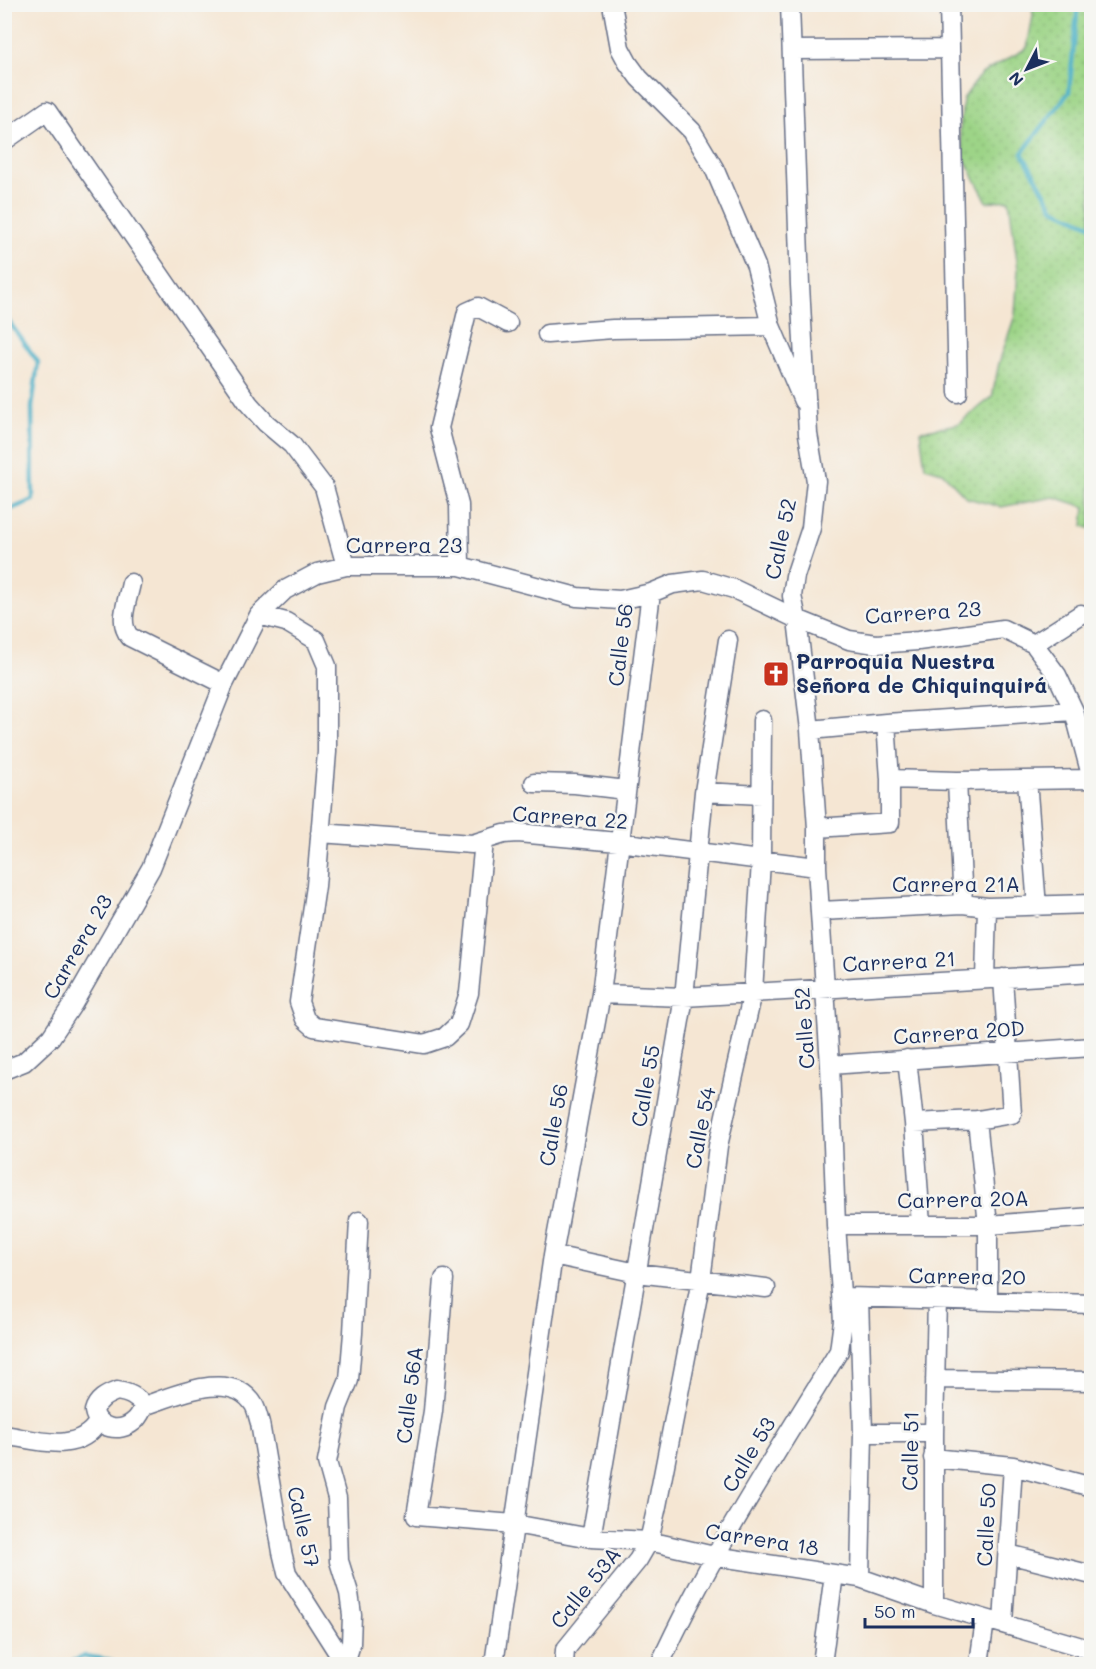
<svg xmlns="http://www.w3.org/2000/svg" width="1096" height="1669" font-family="Mali,sans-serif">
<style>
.grass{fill:url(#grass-dots);stroke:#5c8272;stroke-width:1.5}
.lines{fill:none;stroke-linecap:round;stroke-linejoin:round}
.stream{stroke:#47afc6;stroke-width:4.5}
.minor-casing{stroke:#676f87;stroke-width:21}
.minor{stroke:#fff;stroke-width:18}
.labels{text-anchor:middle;stroke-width:5;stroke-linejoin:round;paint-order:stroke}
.street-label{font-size:21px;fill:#1b2f5e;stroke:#f6f6f2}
.poi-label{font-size:21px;font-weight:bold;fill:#1b2f5e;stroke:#f6f6f2;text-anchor:start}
</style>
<defs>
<pattern id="grass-dots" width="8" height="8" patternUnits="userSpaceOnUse" patternTransform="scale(1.5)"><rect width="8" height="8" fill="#9dd487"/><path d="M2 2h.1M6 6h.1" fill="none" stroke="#87b677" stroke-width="1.8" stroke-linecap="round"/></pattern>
</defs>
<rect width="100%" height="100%" fill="#f6f6f2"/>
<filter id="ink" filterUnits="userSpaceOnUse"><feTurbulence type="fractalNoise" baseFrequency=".0167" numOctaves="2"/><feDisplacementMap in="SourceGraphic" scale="12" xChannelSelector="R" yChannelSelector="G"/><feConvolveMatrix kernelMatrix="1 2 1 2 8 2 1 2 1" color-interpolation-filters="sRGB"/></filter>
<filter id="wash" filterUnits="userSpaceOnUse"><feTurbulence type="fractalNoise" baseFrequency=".008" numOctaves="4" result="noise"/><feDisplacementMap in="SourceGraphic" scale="24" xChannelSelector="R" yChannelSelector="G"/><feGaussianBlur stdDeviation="1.35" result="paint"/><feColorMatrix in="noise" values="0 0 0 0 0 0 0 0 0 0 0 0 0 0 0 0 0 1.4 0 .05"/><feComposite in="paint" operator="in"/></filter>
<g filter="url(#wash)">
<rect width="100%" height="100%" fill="#f5e6d3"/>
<path class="grass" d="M 1032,5 L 1091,5 L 1091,529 L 1083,526 L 1085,507 L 1054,497 L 1001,507 L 967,498 L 942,472 L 925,467 L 920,431 L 958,424 L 992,397 L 999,363 L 1015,315 L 1018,269 L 1009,200 L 987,202 L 965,160 L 960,131 L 963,99 L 981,74 L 1027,48 L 1033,16 Z"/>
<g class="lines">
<path class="stream" d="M 1078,4 L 1069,92 L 1022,153 L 1054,209 L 1092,226
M 4,315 L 38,362 L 32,407 L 33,500 L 4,512
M 66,1664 L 85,1656 L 110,1660 L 116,1664"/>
</g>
</g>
<g filter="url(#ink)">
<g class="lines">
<defs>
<path id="minor" d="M 612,4 L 620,48 L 628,63 L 639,78 L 692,131 L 714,168 L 756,266 L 771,326 L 803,401
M 949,4 L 958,393
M 792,50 L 950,49
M 4,141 L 47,111 L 249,404 L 266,423 L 292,445 L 324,487 L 346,566
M 547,334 L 613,329 L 771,326
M 460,566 L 459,505 L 439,428 L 467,312 L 478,307 L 508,323
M 131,583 C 128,600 117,623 130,637 L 224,684
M 259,615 L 286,622 L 316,640 L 327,666 L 327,752 L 316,886 L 299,1002 L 305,1019 L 314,1027 L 424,1044 L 445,1037 L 459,1024 L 469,993 L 484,841
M 1034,644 L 1081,614
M 810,730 L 886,723 L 1074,711
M 890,779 L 957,781 L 1091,779
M 1027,780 L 1037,907
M 957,781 L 963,904
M 534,783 L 575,784 L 626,790
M 704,792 L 761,795
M 817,828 L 890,823 L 890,779 L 886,723
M 320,833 L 472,844 L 504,834 L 518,833 L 618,842 L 817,867
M 820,911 L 963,904 L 987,907 L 1092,904
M 985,979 L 987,907
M 601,994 L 684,997 L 1092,973
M 907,1059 L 914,1123 L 921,1225
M 830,1065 L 1092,1047
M 4,1070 L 24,1062 L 51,1037 L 73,1004 L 151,868 L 224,684 L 259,615 L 285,590 L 317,573 L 346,566 L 460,566 L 577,597 L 620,600 L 651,593 L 673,584 L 703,580 L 734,589 L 797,619 L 849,640 L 876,644 L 918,641 L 1003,629 L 1034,644 L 1057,675 L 1074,711 L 1092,779
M 977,1120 L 988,1225 L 988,1299
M 914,1123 L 977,1120 L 1012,1114 L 1003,978
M 836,1225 L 988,1225 L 1092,1217
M 553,1255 L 637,1273 L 766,1288
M 444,1279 L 433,1411 L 416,1516 L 514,1524 L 591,1538 L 649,1541 L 714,1556 L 860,1578 L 934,1604 L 1092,1650
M 849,1297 L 1092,1304
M 859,1298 L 863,1433 L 860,1578
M 935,1379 L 1092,1381
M 117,1391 C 129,1393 136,1396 144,1406 C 141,1412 139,1418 133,1422 C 120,1433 97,1429 94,1411 C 97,1400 106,1395 117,1391 Z
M 144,1406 C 174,1396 232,1368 254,1405 C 257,1410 258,1417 260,1423 L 282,1552 L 287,1573 L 345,1664
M 863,1433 L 934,1433
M 4,1435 C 37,1440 78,1455 98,1422
M 933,1458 L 1013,1466 L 1092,1487
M 591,1538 L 684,997 L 704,792 L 728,640
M 1008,1554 L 1092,1575
M 934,1604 L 934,1433 L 937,1298
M 1003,1623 L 1013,1466
M 345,1663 L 351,1644 L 352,1615 L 349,1593 L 339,1561 L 337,1498 L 327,1462 L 338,1407 L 349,1380 L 353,1333 L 359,1221
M 494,1664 L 553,1255 L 601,994 L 651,593
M 564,1664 L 565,1650 L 638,1560 L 649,1541 L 657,1506 L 701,1280 L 718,1146 L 753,992 L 761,861 L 762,720
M 660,1664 C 710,1554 776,1454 839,1351 L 843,1321 L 836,1225 L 830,1065 L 817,867 L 817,828 L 810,730 L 797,619 L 792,596 L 795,576 L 811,528 L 816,481 L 808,434 L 800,285 L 790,4
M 822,1664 L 834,1574
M 979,1664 L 985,1620"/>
</defs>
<use href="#minor" class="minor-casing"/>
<use href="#minor" class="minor"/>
</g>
</g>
<defs>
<symbol id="church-square" viewBox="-11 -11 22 22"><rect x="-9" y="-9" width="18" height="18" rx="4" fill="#c8321e" stroke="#f6f6f2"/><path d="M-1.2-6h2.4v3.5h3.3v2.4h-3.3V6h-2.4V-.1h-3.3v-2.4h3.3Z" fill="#fff"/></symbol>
</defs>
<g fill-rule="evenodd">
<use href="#church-square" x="761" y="659" width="30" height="30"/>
</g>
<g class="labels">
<g class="street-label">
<text transform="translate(781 539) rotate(-78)" y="7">Calle 52</text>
<text x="404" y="553">Carrera 23</text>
<text transform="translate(923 613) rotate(-4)" y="7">Carrera 23</text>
<text transform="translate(621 645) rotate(-83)" y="7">Calle 56</text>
<text transform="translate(570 818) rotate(4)" y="7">Carrera 22</text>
<text x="956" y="892">Carrera 21A</text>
<text transform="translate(78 947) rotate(-60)" y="7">Carrera 23</text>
<text transform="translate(899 962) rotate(-3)" y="7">Carrera 21</text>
<text transform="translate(805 1028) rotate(-94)" y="7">Calle 52</text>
<text transform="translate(959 1033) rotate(-4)" y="7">Carrera 20D</text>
<text transform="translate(646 1086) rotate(-80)" y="7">Calle 55</text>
<text transform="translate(554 1125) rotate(-80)" y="7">Calle 56</text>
<text transform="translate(701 1128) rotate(-79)" y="7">Calle 54</text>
<text transform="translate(963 1200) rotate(-1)" y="7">Carrera 20A</text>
<text transform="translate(967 1277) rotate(1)" y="7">Carrera 20</text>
<text transform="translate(410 1395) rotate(-83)" y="7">Calle 56A</text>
<text transform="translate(911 1451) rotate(-89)" y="7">Calle 51</text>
<text transform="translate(749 1455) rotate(-59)" y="7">Calle 53</text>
<text transform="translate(987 1525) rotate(-87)" y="7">Calle 50</text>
<text transform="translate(303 1527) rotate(77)" y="7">Calle 57</text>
<text transform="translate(762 1540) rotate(9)" y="7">Carrera 18</text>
<text transform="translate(586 1588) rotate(-51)" y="7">Calle 53A</text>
</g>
<g class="poi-label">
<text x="796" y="669">Parroquia Nuestra<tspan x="796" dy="24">Señora de Chiquinquirá</tspan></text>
</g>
</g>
<rect width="1096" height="1669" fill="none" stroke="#f6f6f2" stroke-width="24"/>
<g transform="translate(1027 69) rotate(228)" stroke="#f6f6f2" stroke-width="4.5" paint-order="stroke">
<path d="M0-4.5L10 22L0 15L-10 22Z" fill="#1b2f5e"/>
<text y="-9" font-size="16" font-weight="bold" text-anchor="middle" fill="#1b2f5e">N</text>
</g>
<path d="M865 1618v9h108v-9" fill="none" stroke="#1b2f5e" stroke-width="3"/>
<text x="874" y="1618" font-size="18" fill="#1b2f5e" stroke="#f6f6f2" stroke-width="4.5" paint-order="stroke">50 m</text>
</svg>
